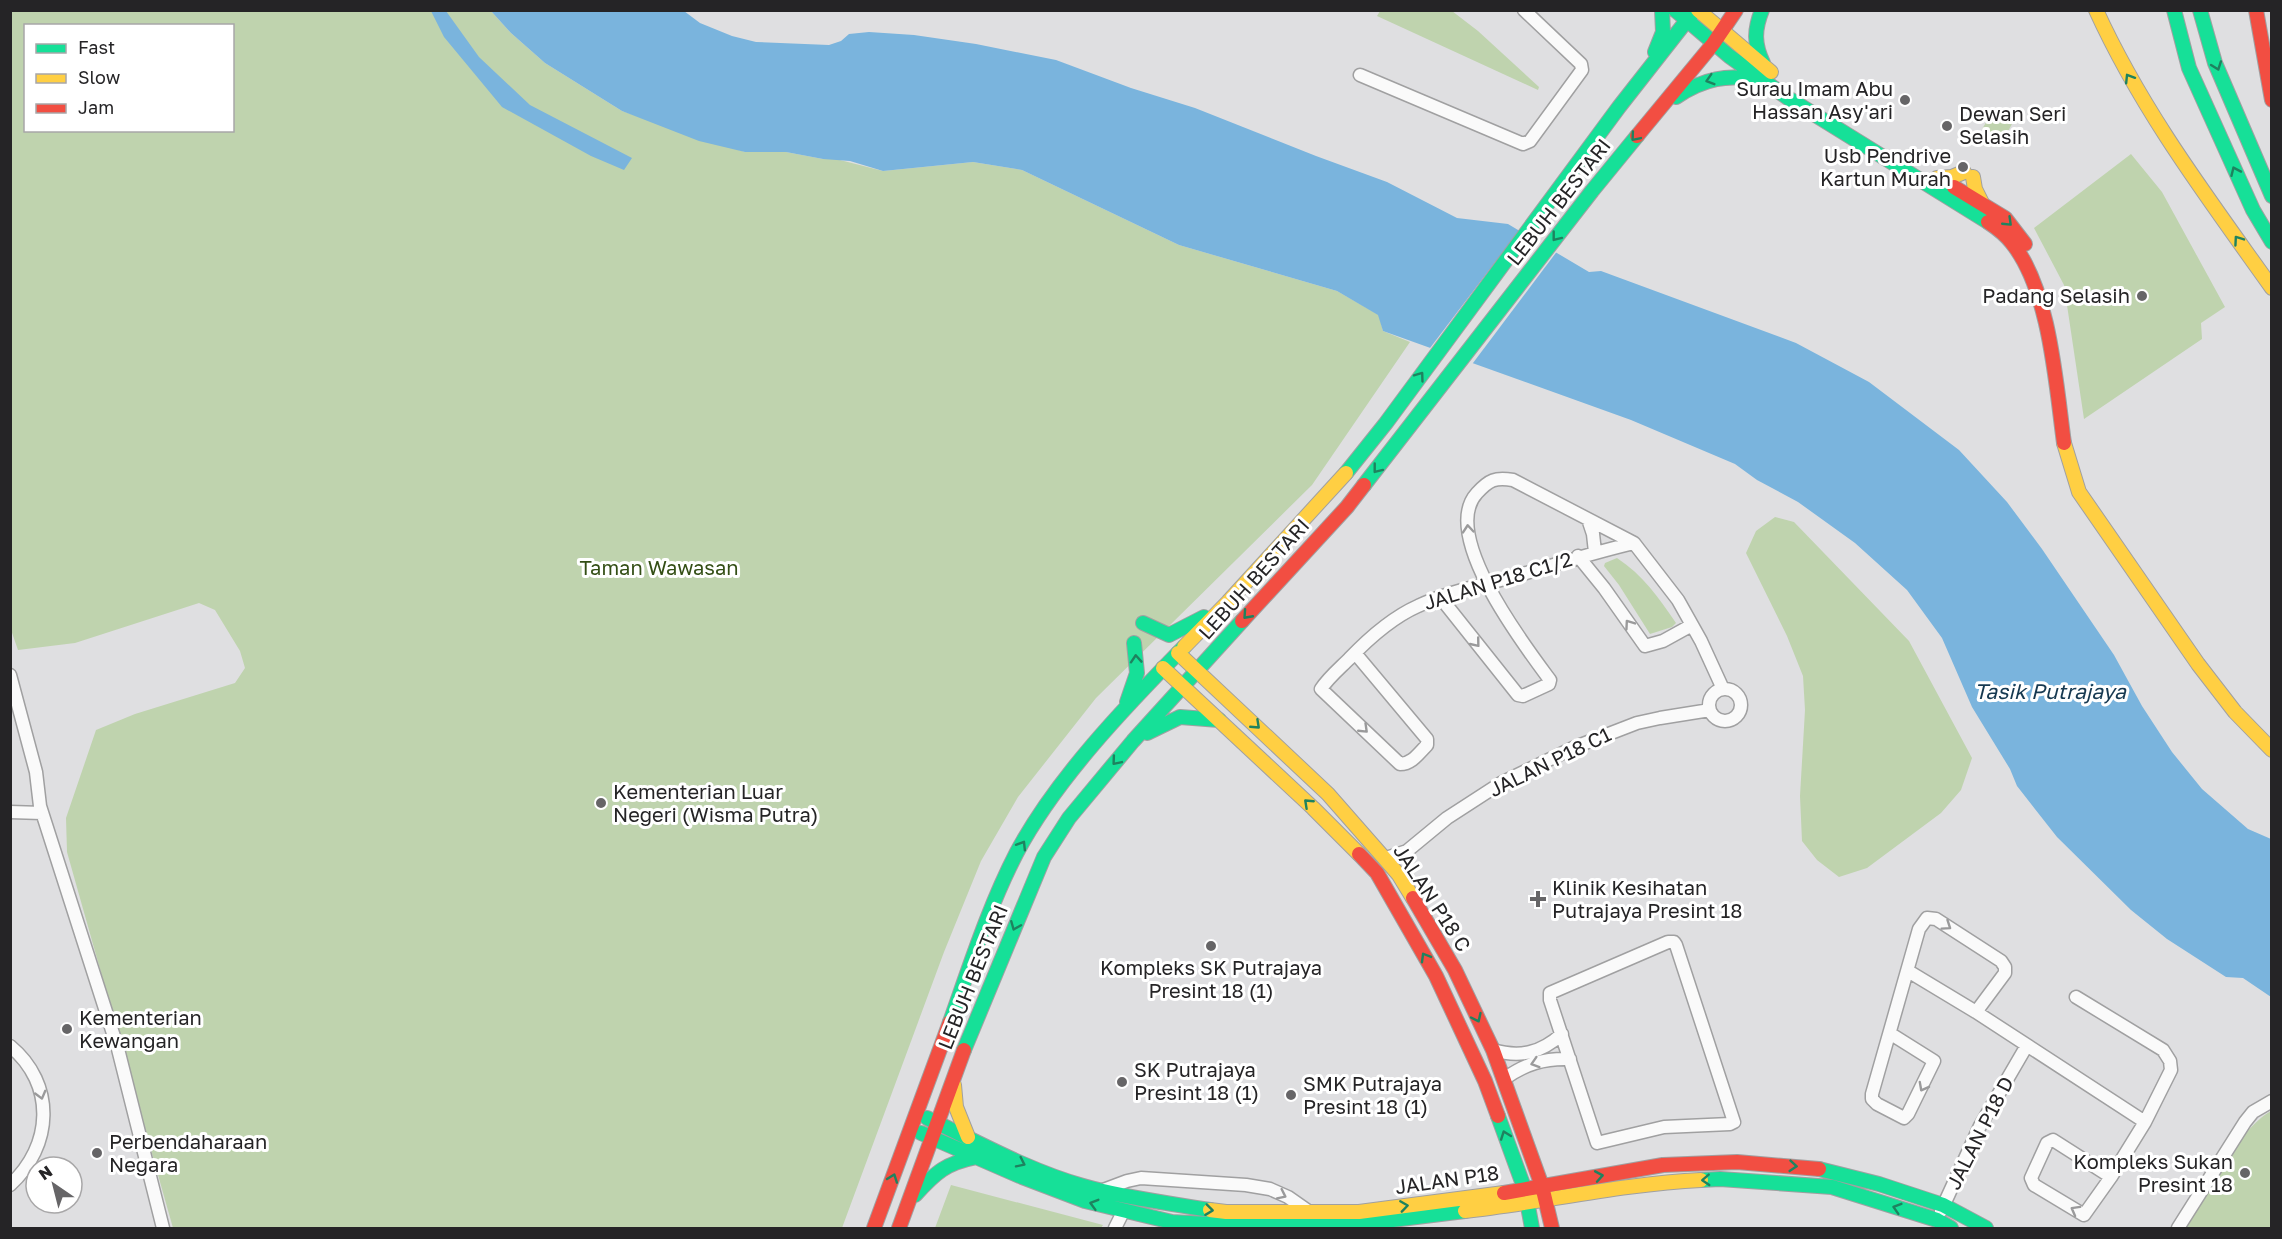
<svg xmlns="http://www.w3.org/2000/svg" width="2282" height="1239" font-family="'Golos Text',sans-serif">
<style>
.green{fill:#bfd3ae;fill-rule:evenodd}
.water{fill:#7ab4dd}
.pier{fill:#dfdfe1}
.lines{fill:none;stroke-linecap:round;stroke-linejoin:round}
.street-casing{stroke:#a0a0a1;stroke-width:15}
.fast-casing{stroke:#a0a0a1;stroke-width:16}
.slow-casing{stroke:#a0a0a1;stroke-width:16}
.jam-casing{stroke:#a0a0a1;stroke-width:16}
.street{stroke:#fafafa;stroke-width:12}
.fast{stroke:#16e098;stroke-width:14}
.slow{stroke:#ffcf43;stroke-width:14}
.jam{stroke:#f24e42;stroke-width:14}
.oneway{stroke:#1e825f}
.oneway2{stroke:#9a9a9b}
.poi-dot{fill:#666567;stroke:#fff;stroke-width:2}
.labels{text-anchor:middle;stroke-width:6;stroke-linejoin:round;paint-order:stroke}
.poi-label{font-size:20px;fill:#252426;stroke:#fff;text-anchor:start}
.street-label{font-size:20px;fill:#252426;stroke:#fff}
.park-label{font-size:20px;fill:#334e15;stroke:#fff}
.water-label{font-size:21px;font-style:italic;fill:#163951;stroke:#fff}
</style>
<rect width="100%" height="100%" fill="#dfdfe1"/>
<path class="green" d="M 10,11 L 491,11 L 511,33 L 545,63 L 622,111 L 745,152 L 786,152 L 823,159 L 836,159 L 883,171 L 973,162 L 1022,170 L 1179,245 L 1337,291 L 1379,315 L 1383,331 L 1410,342 L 1312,485 L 1096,698 L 1018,797 L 981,861 L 944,952 L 842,1228 L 173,1228 L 67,852 L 66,818 L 96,730 L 135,714 L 235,683 L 245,668 L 240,651 L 215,610 L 199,603 L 75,643 L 18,650 L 10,627 ZM 26,26 L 232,26 L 232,130 L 26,130 Z
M 1380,11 L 1452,11 L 1478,31 L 1539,87 L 1538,90 L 1377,16 Z
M 1993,111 L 2013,122 L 2003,141 L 1982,129 Z
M 2131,154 L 2162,192 L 2225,307 L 2201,323 L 2202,339 L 2084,419 L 2064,285 L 2034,228 Z
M 1775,517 L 1794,522 L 1909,641 L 1972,758 L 1961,790 L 1941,813 L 1867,868 L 1839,877 L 1817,860 L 1802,841 L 1800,796 L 1805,710 L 1803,676 L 1787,636 L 1746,553 L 1756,531 Z
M 1617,558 C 1643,575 1659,598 1676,623 L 1672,627 L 1650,634 L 1619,585 L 1604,566 L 1605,563 Z
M 2271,1111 L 2271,1228 L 2181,1228 C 2201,1197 2240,1128 2271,1111 Z
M 951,1185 L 1103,1225 L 1101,1228 L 935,1228 Z"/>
<path class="water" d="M 431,11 L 446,11 L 479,57 L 530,105 L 632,158 L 624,170 L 591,156 L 502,107 L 444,37 Z
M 491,11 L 684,11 L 700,23 L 732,36 L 756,42 L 829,45 L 841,41 L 849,34 L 869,32 L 914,35 L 976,44 L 1056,60 L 1131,88 L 1195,108 L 1316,156 L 1387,182 L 1457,218 L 1508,224 L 1589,272 L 1601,271 L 1796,343 L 1869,382 L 1959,450 L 2007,502 L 2042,549 L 2114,655 L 2142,706 L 2172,752 L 2202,789 L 2248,829 L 2271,839 L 2271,997 L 2243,978 L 2226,977 L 2167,939 L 2131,910 L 2057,837 L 2017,786 L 2010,769 L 1972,707 L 1942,638 L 1907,590 L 1855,543 L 1798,502 L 1757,480 L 1735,464 L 1631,420 L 1383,331 L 1378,315 L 1337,291 L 1179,245 L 1022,170 L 973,162 L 883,171 L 850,161 L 823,159 L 786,152 L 745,152 L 699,141 L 622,111 L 545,63 L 511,33 Z"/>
<path class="pier" d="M 1521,228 L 1558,250 L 1470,367 L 1427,352 Z"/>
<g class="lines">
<defs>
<path id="street" d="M 1360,75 L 1523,144 L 1530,141 L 1582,70 L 1581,64 L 1524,10
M 1588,519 L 1593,534 L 1595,552
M 1578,556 L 1604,588 L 1645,646 L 1663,641 L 1692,625
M 1440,597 L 1518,695 L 1523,696 L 1549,684 L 1550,680 C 1524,645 1439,534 1477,493 C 1489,480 1495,477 1513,480 L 1634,543 L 1678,600 L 1701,641 L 1723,689
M 1355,653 L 1427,739 L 1427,745 C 1419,753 1412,764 1400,764 L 1321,689 C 1328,678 1340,668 1349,659 C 1369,638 1391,618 1418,606 C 1451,590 1489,584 1523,574 C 1560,563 1596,552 1634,543
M 10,675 L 36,772 L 40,806 L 118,1049 L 163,1228
M1709 705a16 16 0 1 1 32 0a16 16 0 1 1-32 0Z
M 10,812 L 42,813
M 1386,858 L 1407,851 L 1447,818 L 1501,783 L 1575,747 L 1637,723 L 1660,718 L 1710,710
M 1668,942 L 1674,942 L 1676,945 L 1734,1122 L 1730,1124 L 1664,1127 L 1597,1143 L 1550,1000 L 1550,993 Z
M 1908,971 L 1976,1012 L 2145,1122
M 2076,997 L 2163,1050 L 2170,1061 L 2171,1070 L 2145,1122 L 2111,1177 L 2084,1215 L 2034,1185 L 2031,1178 L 2047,1143 L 2053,1140 L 2111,1177
M 1891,1034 L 1934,1061 L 1908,1114 L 1904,1118 L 1877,1104 L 1872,1099 L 1872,1094 L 1919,929 L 1927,918 L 1936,919 L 2001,961 L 2005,967 L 2005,973 L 1976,1012
M 10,1046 C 56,1084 53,1146 10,1185
M 1493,1050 C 1520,1058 1541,1053 1562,1034
M 1504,1079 C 1525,1064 1544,1058 1570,1059
M 1103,1190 L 1127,1181 L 1141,1178 L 1246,1185 L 1270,1189 L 1288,1197 L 1308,1211
M 1941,1211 L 1980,1126 L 2026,1047
M 1115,1228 L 1123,1212
M 2178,1228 L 2245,1122 L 2253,1112 L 2272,1101"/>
<path id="fast" d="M 1675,10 L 1729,56 L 1788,98 L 1988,222
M 1762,10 C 1754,30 1754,44 1763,63
M 2174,10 L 2189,68 L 2253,210 L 2272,242
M 2200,10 L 2215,63 L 2272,196
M 1655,52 L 1663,32 L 1662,10
M 1676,97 C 1703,79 1728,73 1760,81
M 1346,473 L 1386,423 L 1619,107 L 1695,10
M 1364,485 L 1592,191 L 1637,136
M 1143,623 L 1169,635 L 1204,617
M 1127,702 L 1137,673 L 1134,643
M 1147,733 L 1180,717 L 1219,720
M 950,1022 C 970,966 989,906 1017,852 C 1056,779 1125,707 1184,647
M 964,1050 L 1044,857 L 1069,818 L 1133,741 L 1242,621
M 1498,1116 L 1525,1190 L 1532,1228
M 927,1118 C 978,1142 1029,1171 1083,1186 C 1125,1198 1168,1203 1210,1210
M 921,1133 L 1022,1177 L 1085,1201 L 1172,1222 L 1243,1226 L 1360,1224 L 1465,1211
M 1819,1169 L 1879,1184 L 1943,1205 L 1986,1228
M 1701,1180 L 1720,1179 L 1832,1187 L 1937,1220 L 1951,1228
M 915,1195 C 936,1172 946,1163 977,1157"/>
<path id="slow" d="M 1698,10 L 1771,72
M 2096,10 C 2142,111 2208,198 2272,288
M 1973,177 L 1975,189 L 1982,203
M 1937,178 L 1952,177 L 1964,172
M 2064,443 L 2079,492 L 2198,664 L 2235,712 L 2272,750
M 1184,647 L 1228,602 L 1346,473
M 1178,653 L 1328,794 L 1399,875 L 1413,898
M 1163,668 L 1313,808 L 1359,854
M 954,1085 L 956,1107 L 968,1137
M 1210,1210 L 1226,1212 L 1359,1212 L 1504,1193
M 1465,1211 C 1544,1202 1622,1184 1701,1180"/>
<path id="jam" d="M 2256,10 L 2272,100
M 1637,136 L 1713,44 L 1736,10
M 1954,187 L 2005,218 L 2025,244
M 1988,222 C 1997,228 2006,235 2012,243 C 2050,290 2056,385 2064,443
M 1242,621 L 1347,507 L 1364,485
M 1359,854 L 1377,873 L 1436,976 L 1485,1081 L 1498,1116
M 1413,898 L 1455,970 L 1493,1050 L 1542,1186 L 1552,1228
M 1504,1193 L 1663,1165 L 1737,1162 L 1819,1169
M 874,1228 L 950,1022
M 899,1228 L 964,1050"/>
</defs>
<use href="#street" class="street-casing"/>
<use href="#fast" class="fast-casing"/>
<use href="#slow" class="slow-casing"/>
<use href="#jam" class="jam-casing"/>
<use href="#street" class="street"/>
<use href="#fast" class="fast"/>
<use href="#slow" class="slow"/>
<use href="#jam" class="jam"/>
</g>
<defs><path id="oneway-chevron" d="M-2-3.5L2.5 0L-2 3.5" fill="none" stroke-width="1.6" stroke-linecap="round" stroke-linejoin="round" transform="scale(1.5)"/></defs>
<g class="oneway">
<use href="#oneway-chevron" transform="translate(2217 66) rotate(70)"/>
<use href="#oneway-chevron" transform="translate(2129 78) rotate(-122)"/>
<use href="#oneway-chevron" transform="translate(1710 80) rotate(163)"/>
<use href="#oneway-chevron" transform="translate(1635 137) rotate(130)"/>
<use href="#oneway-chevron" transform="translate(2235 171) rotate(-114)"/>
<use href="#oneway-chevron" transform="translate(2008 222) rotate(44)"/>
<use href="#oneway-chevron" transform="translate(1556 237) rotate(128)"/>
<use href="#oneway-chevron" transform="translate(2238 240) rotate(-125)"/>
<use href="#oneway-chevron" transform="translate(1420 376) rotate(-54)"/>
<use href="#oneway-chevron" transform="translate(1377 469) rotate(128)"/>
<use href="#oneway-chevron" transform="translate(1247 615) rotate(132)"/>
<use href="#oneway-chevron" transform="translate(1136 659) rotate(-94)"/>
<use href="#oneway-chevron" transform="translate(1256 725) rotate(43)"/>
<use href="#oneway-chevron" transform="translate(1116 761) rotate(130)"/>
<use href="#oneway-chevron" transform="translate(1308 803) rotate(-137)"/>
<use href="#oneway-chevron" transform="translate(1022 845) rotate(-58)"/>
<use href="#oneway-chevron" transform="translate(1015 926) rotate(112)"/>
<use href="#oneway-chevron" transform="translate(1425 957) rotate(-120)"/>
<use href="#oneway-chevron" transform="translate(1477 1018) rotate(65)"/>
<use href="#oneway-chevron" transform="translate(1505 1135) rotate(-110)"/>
<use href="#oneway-chevron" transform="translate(1021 1163) rotate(26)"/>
<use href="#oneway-chevron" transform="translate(1793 1166) rotate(5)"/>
<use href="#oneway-chevron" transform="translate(1599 1176) rotate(-10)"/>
<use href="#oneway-chevron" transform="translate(893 1178) rotate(-70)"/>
<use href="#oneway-chevron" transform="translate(1706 1180) rotate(177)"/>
<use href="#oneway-chevron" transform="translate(1094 1204) rotate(-164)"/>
<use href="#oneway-chevron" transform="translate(1404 1206) rotate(-8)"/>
<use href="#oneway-chevron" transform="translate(1897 1208) rotate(-163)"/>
<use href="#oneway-chevron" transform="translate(1209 1210) rotate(7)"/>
</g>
<g class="oneway2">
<use href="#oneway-chevron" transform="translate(1468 529) rotate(-95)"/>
<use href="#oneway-chevron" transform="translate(1629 624) rotate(-125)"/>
<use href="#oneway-chevron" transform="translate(1476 643) rotate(51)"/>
<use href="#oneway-chevron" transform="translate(1364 729) rotate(44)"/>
<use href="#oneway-chevron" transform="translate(1947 926) rotate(34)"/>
<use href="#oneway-chevron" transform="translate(1535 1063) rotate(163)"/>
<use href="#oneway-chevron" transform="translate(1923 1087) rotate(118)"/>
<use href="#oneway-chevron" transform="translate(41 1095) rotate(75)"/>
<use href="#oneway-chevron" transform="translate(1282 1195) rotate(26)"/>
<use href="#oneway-chevron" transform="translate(2075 1210) rotate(-151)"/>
</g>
<g class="poi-dot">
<circle cx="1905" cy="100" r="6"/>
<circle cx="1947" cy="126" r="6"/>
<circle cx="1963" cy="167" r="6"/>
<circle cx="2142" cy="296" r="6"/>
<circle cx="601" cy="803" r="6"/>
<path d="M1535 890h6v6h6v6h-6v6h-6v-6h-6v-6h6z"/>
<circle cx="1211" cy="946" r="6"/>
<circle cx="67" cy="1029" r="6"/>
<circle cx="1122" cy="1082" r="6"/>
<circle cx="1291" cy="1095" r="6"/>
<circle cx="97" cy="1153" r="6"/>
<circle cx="2245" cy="1173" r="6"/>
</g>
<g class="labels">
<g class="poi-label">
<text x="1893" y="96" text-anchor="end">Surau Imam Abu<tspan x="1893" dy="23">Hassan Asy'ari</tspan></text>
<text x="1959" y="121">Dewan Seri<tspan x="1959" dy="23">Selasih</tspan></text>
<text x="1951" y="163" text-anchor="end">Usb Pendrive<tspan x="1951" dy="23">Kartun Murah</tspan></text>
<text x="2130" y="303" text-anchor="end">Padang Selasih</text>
<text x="613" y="799">Kementerian Luar<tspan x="613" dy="23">Negeri (Wisma Putra)</tspan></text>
<text x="1552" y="895">Klinik Kesihatan<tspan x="1552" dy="23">Putrajaya Presint 18</tspan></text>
<text x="1211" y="975" text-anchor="middle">Kompleks SK Putrajaya<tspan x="1211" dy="23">Presint 18 (1)</tspan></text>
<text x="79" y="1025">Kementerian<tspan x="79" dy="23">Kewangan</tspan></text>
<text x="1134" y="1077">SK Putrajaya<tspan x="1134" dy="23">Presint 18 (1)</tspan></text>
<text x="1303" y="1091">SMK Putrajaya<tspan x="1303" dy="23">Presint 18 (1)</tspan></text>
<text x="109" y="1149">Perbendaharaan<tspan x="109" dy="23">Negara</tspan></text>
<text x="2233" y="1169" text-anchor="end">Kompleks Sukan<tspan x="2233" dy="23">Presint 18</tspan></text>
</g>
<g class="street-label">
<text transform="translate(1559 202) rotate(-52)" y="7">LEBUH BESTARI</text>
<text transform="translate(1254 579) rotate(-48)" y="7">LEBUH BESTARI</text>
<text transform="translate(1498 581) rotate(-17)" y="7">JALAN P18 C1/2</text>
<text transform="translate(1550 762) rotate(-26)" y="7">JALAN P18 C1</text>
<text transform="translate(1432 898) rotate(57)" y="7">JALAN P18 C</text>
<text transform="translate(973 977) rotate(-68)" y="7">LEBUH BESTARI</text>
<text transform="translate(1980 1133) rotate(-63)" y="7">JALAN P18 D</text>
<text transform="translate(1447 1180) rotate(-8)" y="7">JALAN P18</text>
</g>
<g class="park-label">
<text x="659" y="575">Taman Wawasan</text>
</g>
<g class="water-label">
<text x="2050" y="699">Tasik Putrajaya</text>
</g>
</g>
<rect width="2282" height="1239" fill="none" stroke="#252426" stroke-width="24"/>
<rect x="24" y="24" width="210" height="108" fill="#ffffff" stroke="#a8a7a8" stroke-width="1.5"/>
<rect x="36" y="44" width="30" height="9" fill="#16e098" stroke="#a8a7a8" stroke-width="1.5"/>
<text x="78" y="54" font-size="18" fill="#252426">Fast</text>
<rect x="36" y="74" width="30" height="9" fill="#ffcf43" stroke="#a8a7a8" stroke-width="1.5"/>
<text x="78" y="84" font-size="18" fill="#252426">Slow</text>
<rect x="36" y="104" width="30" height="9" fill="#f24e42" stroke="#a8a7a8" stroke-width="1.5"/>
<text x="78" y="114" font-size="18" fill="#252426">Jam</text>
<g transform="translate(54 1185) rotate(325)"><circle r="28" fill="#ffffff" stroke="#a8a7a8" stroke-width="1.5"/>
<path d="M0-4.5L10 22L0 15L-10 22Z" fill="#666567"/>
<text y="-9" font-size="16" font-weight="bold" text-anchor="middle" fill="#252426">N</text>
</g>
</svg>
